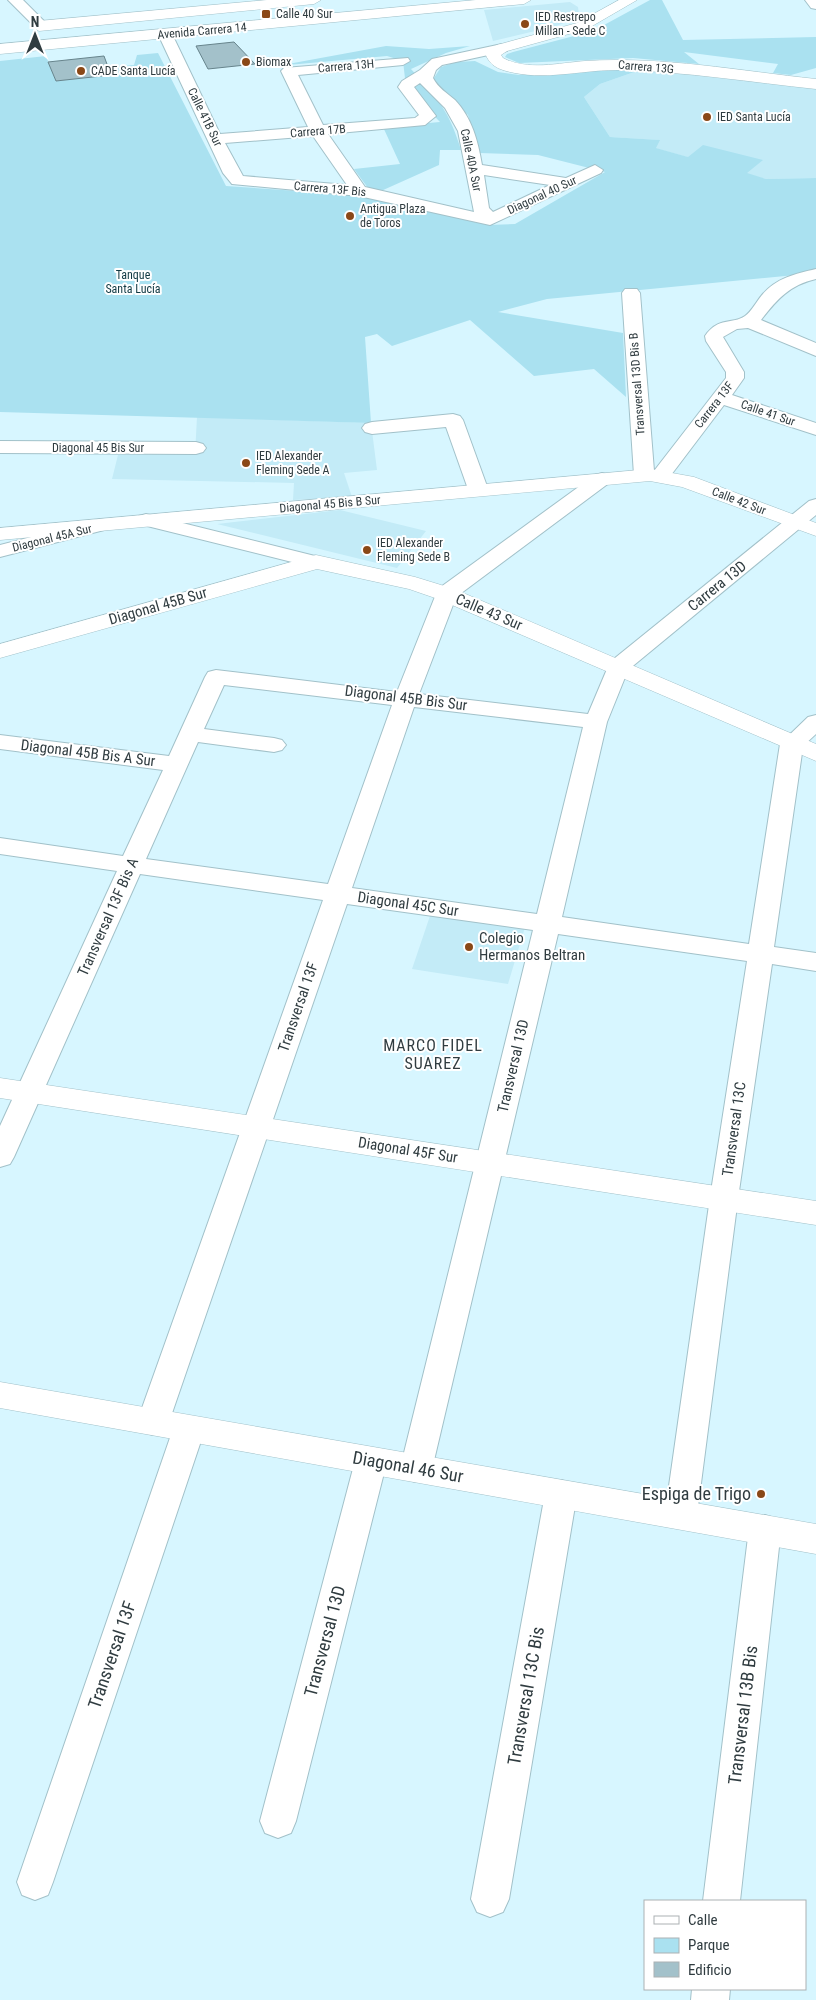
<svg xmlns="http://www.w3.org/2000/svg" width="816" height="2000" font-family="'Roboto Condensed',sans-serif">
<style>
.built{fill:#c3ebf7}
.green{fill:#aae1f0}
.building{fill:#a3c1ca;stroke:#67848c}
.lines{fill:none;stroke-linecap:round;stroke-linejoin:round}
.street-casing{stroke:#a2c1c9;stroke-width:2}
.secondary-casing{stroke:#a2c1c9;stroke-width:1}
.primary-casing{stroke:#a2c1c9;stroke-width:1}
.street{fill:#fff;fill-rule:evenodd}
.secondary{fill:#fff;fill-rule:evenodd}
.primary{fill:#fff;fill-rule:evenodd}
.poi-dot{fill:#8a4817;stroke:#fff;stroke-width:2}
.labels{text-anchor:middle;stroke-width:4;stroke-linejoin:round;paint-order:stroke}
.far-poi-label{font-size:12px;fill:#303c40;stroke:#fff;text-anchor:start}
.far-street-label{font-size:12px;fill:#303c40;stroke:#fff}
.far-park-label{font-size:12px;fill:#103943;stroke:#fff}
.street-label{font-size:15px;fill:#303c40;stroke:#fff}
.poi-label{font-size:15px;fill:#303c40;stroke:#fff;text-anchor:start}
.neighbourhood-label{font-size:16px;letter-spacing:1px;fill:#303c40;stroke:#fff}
.near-street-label{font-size:18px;fill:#303c40;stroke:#fff}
.near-poi-label{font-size:18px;fill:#303c40;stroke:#fff;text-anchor:end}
</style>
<rect width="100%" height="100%" fill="#d7f6ff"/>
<path class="built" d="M 570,2 L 578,7 L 579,15 L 569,21 L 556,26 L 493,41 L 484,10 Z
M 640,70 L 816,88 L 816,178 L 766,179 L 655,148 L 659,140 L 610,137 L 584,97 L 600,84 Z
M 197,417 L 371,423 L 377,470 L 344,473 L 352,497 L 293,500 L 294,483 L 112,479 L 118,455 L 195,454 Z
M 340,510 L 426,531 L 397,568 L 217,524 Z
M 432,910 L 526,924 L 508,984 L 412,969 Z"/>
<path class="green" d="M 650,0 L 662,0 L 683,40 L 816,37 L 816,68 L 791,75 L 773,73 L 778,64 L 684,52 L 699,64 L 633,58 L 519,63 L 505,57 L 507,54 L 513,52 L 593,31 Z
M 386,46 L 429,49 L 470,46 L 446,53 L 411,69 C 438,99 449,110 461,150 L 440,150 L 439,165 L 381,191 L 368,188 L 354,169 L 400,164 L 383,127 L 440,122 L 406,87 L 403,61 L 387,56 L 277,66 Z
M 158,53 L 226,186 L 355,195 L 488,225 L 515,224 L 605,172 L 538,155 L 479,153 L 468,115 L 432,81 L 441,67 L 456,62 L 475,61 L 498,72 L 519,75 L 621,69 L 640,70 L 600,84 L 584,97 L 610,137 L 660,140 L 656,148 L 688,157 L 703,145 L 763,160 L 747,173 L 766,179 L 816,178 L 816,273 L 547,299 L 498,312 L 623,333 L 626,397 L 594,369 L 534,376 L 470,320 L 392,346 L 377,334 L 365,337 L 371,423 L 0,412 L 0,61 L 46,56 L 56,81 L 110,75 L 108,67 L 134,65 L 137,55 Z"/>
<path class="building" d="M 234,42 L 255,64 L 208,69 L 196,46 Z
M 104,56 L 111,75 L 56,81 L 48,62 Z"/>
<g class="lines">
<defs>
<path id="street" d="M 8,0 L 23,0 L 49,26 L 47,29 L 37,29 Z
M 805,0 L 816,0 L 816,9 L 811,8 Z
M 165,30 L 172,34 L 220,134 L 308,127 L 281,71 L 284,68 L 408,58 L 410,61 L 403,65 L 298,75 L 323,125 L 415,118 L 419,115 L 398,87 L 402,81 L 420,70 L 432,59 L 502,44 L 507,45 L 509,48 L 507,51 L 442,65 L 436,70 L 433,78 C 438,88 447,93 455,100 C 472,118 478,141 482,165 L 566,178 L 595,165 L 603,170 L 601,173 L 490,225 L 359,196 L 232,184 L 223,173 L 158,34 ZM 420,83 L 445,108 L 458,131 L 474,212 L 365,187 L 328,134 L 425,125 L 436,116 L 414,87 ZM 313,136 L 347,185 L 243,176 L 225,143 ZM 484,175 L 550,185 L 493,212 L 489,208 Z
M 816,269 L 816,279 C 790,285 777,299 761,320 L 816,343 L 816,356 L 748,328 L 737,329 L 723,337 L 744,372 L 744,378 L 732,395 L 816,423 L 816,435 L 724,405 L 668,479 L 661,481 L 652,477 L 644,481 L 637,479 L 634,475 L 622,293 L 625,289 L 637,289 L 640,293 L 654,471 L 726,378 L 726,372 L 706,341 L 705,336 C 719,316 732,325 745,316 C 751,312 757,301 762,295 C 776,278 795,274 816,269 Z
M 453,414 L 460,416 L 463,420 L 488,489 L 485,493 L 478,495 L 471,493 L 468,489 L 446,427 L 372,434 L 365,432 L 362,428 L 365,424 L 372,422 Z
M 0,441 L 196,442 L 203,444 L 206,448 L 203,452 L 196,454 L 0,453 Z
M 602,473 L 609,475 L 612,479 L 609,483 L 456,597 L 419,694 L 588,714 L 610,662 L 809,501 L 816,499 L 816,515 L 628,670 L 607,722 L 562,917 L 749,944 L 780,744 L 808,717 L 816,715 L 816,734 L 803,746 L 774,947 L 816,953 L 816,971 L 772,964 L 738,1198 L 697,1514 L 692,1524 L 681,1528 L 670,1524 L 665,1514 L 710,1198 L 747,961 L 558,934 L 432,1469 L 427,1479 L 416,1482 L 405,1479 L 400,1469 L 533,930 L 347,904 L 169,1422 L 164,1431 L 153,1435 L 142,1431 L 137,1422 L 323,900 L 140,874 L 14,1157 L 10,1164 L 0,1167 L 0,1126 L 117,871 L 0,854 L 0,838 L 123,856 L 163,770 L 0,749 L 0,735 L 169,756 L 205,677 L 208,672 L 216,670 L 397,692 L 438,589 L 595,475 ZM 224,685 L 392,705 L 328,884 L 146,859 L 198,742 L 274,752 L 282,750 L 286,745 L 282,740 L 274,738 L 204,729 ZM 414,707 L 583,727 L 537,914 L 352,888 Z
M 146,514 L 323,558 L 326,562 L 323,566 L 316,568 L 139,524 L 136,520 L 139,516 Z
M 101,519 L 108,521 L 111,525 L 108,529 L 0,557 L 0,545 Z
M 189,1416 L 200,1420 L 205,1429 L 53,1882 L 48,1895 L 35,1900 L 22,1895 L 17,1882 L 173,1429 L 178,1420 Z
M 371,1448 L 382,1452 L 387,1461 L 296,1821 L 291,1833 L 278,1838 L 265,1833 L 260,1821 L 355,1461 L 360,1452 Z
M 561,1480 L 572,1484 L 577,1494 L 509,1899 L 503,1912 L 490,1917 L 477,1912 L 471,1899 L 545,1494 L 550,1484 Z
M 765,1515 L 777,1519 L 781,1529 L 740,1901 L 703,1901 L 749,1529 L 753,1519 Z
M 692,1989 L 730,1989 L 729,2000 L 691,2000 Z"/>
<path id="secondary" d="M 619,0 L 637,0 L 587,29 L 507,51 L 501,55 L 503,58 C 527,71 559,63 585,61 C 662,56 740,71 816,79 L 816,89 C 751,82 687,72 622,70 C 586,69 549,80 515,73 C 500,70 490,67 485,53 L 497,45 L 577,23 Z
M 650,469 L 694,477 L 816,523 L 816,536 L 682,487 L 650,481 L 0,540 L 0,528 Z
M 316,555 L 415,577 L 454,589 L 816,744 L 816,761 L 438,599 L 409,589 L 317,569 L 0,658 L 0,644 Z
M 0,1078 L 816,1201 L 816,1225 L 0,1098 Z
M 0,1382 L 816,1524 L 816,1554 L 0,1408 Z"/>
<path id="primary" d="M 267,0 L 321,0 L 314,4 L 39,31 L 31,26 L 39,21 Z
M 476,0 L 531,0 L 524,4 L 0,54 L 0,44 Z"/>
</defs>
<use href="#street" class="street-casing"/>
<use href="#secondary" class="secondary-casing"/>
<use href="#primary" class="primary-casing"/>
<use href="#street" class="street"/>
<use href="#secondary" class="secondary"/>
<use href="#primary" class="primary"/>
</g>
<g class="poi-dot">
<rect x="261" y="9" width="10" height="10" rx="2.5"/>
<circle cx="525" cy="24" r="5"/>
<circle cx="246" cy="62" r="5"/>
<circle cx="81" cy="71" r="5"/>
<circle cx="707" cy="117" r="5"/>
<circle cx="350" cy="216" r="5"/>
<circle cx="246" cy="463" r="5"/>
<circle cx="367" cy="550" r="5"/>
<circle cx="469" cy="947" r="5"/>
<circle cx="761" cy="1494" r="5"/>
</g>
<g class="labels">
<g class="far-poi-label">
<text x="276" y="18">Calle 40 Sur</text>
<text x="535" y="21">IED Restrepo<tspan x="535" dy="14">Millan - Sede C</tspan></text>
<text x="256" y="66">Biomax</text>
<text x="91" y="75">CADE Santa Lucía</text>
<text x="717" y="121">IED Santa Lucía</text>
<text x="360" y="213">Antigua Plaza<tspan x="360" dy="14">de Toros</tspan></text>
<text x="256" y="460">IED Alexander<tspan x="256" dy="14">Fleming Sede A</tspan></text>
<text x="377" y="547">IED Alexander<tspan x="377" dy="14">Fleming Sede B</tspan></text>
</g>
<g class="far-street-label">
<text transform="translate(202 31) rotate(-5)" y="4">Avenida Carrera 14</text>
<text transform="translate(346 66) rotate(-5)" y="4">Carrera 13H</text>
<text transform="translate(646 67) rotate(5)" y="4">Carrera 13G</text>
<text transform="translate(205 117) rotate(64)" y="4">Calle 41B Sur</text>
<text transform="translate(318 131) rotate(-5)" y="4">Carrera 17B</text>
<text transform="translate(471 160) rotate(78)" y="4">Calle 40A Sur</text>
<text transform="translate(330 189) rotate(5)" y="4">Carrera 13F Bis</text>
<text transform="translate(542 195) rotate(-25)" y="4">Diagonal 40 Sur</text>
<text transform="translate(637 384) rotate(-94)" y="4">Transversal 13D Bis B</text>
<text transform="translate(714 405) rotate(-52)" y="4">Carrera 13F</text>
<text transform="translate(768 413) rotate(19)" y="4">Calle 41 Sur</text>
<text x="98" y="452">Diagonal 45 Bis Sur</text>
<text transform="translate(739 501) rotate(21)" y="4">Calle 42 Sur</text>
<text transform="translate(330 504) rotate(-5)" y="4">Diagonal 45 Bis B Sur</text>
<text transform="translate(52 538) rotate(-14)" y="4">Diagonal 45A Sur</text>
</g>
<g class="far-park-label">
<text x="133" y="279">Tanque<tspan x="133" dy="14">Santa Lucía</tspan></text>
</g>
<g class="street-label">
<text transform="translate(717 586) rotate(-39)" y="5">Carrera 13D</text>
<text transform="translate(158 606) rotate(-16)" y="5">Diagonal 45B Sur</text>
<text transform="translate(489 612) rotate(23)" y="5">Calle 43 Sur</text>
<text transform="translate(406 698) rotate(7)" y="5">Diagonal 45B Bis Sur</text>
<text transform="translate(88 753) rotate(7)" y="5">Diagonal 45B Bis A Sur</text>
<text transform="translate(408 904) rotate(8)" y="5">Diagonal 45C Sur</text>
<text transform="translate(108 917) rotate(-66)" y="5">Transversal 13F Bis A</text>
<text transform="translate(298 1007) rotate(-71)" y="5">Transversal 13F</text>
<text transform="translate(513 1066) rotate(-77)" y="5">Transversal 13D</text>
<text transform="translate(734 1129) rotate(-82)" y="5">Transversal 13C</text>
<text transform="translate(408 1150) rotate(9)" y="5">Diagonal 45F Sur</text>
</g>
<g class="poi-label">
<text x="479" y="943">Colegio<tspan x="479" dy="17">Hermanos Beltran</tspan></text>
</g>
<g class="neighbourhood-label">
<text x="433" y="1051">MARCO FIDEL<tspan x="433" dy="18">SUAREZ</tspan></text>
</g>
<g class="near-street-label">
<text transform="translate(408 1467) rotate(10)" y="6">Diagonal 46 Sur</text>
<text transform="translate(325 1641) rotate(-75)" y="6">Transversal 13D</text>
<text transform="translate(112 1655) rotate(-71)" y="6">Transversal 13F</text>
<text transform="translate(526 1696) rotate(-80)" y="6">Transversal 13C Bis</text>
<text transform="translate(743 1715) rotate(-83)" y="6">Transversal 13B Bis</text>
</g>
<g class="near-poi-label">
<text x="751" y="1500">Espiga de Trigo</text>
</g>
</g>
<rect x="644" y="1900" width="162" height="90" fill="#ffffff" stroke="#acb1b3"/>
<rect x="654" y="1916" width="25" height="8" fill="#ffffff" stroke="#acb1b3"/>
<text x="688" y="1925" font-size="15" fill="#303c40">Calle</text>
<rect x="654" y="1938" width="25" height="15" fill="#aae1f0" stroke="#acb1b3"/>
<text x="688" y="1950" font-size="15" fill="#303c40">Parque</text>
<rect x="654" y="1962" width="25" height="15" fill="#a3c1ca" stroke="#acb1b3"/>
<text x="688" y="1975" font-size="15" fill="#303c40">Edificio</text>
<g transform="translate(35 35)" stroke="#ffffff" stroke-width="4" paint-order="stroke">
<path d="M0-4L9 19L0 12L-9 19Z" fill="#303c40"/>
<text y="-8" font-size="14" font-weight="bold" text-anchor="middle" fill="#303c40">N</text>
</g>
</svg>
